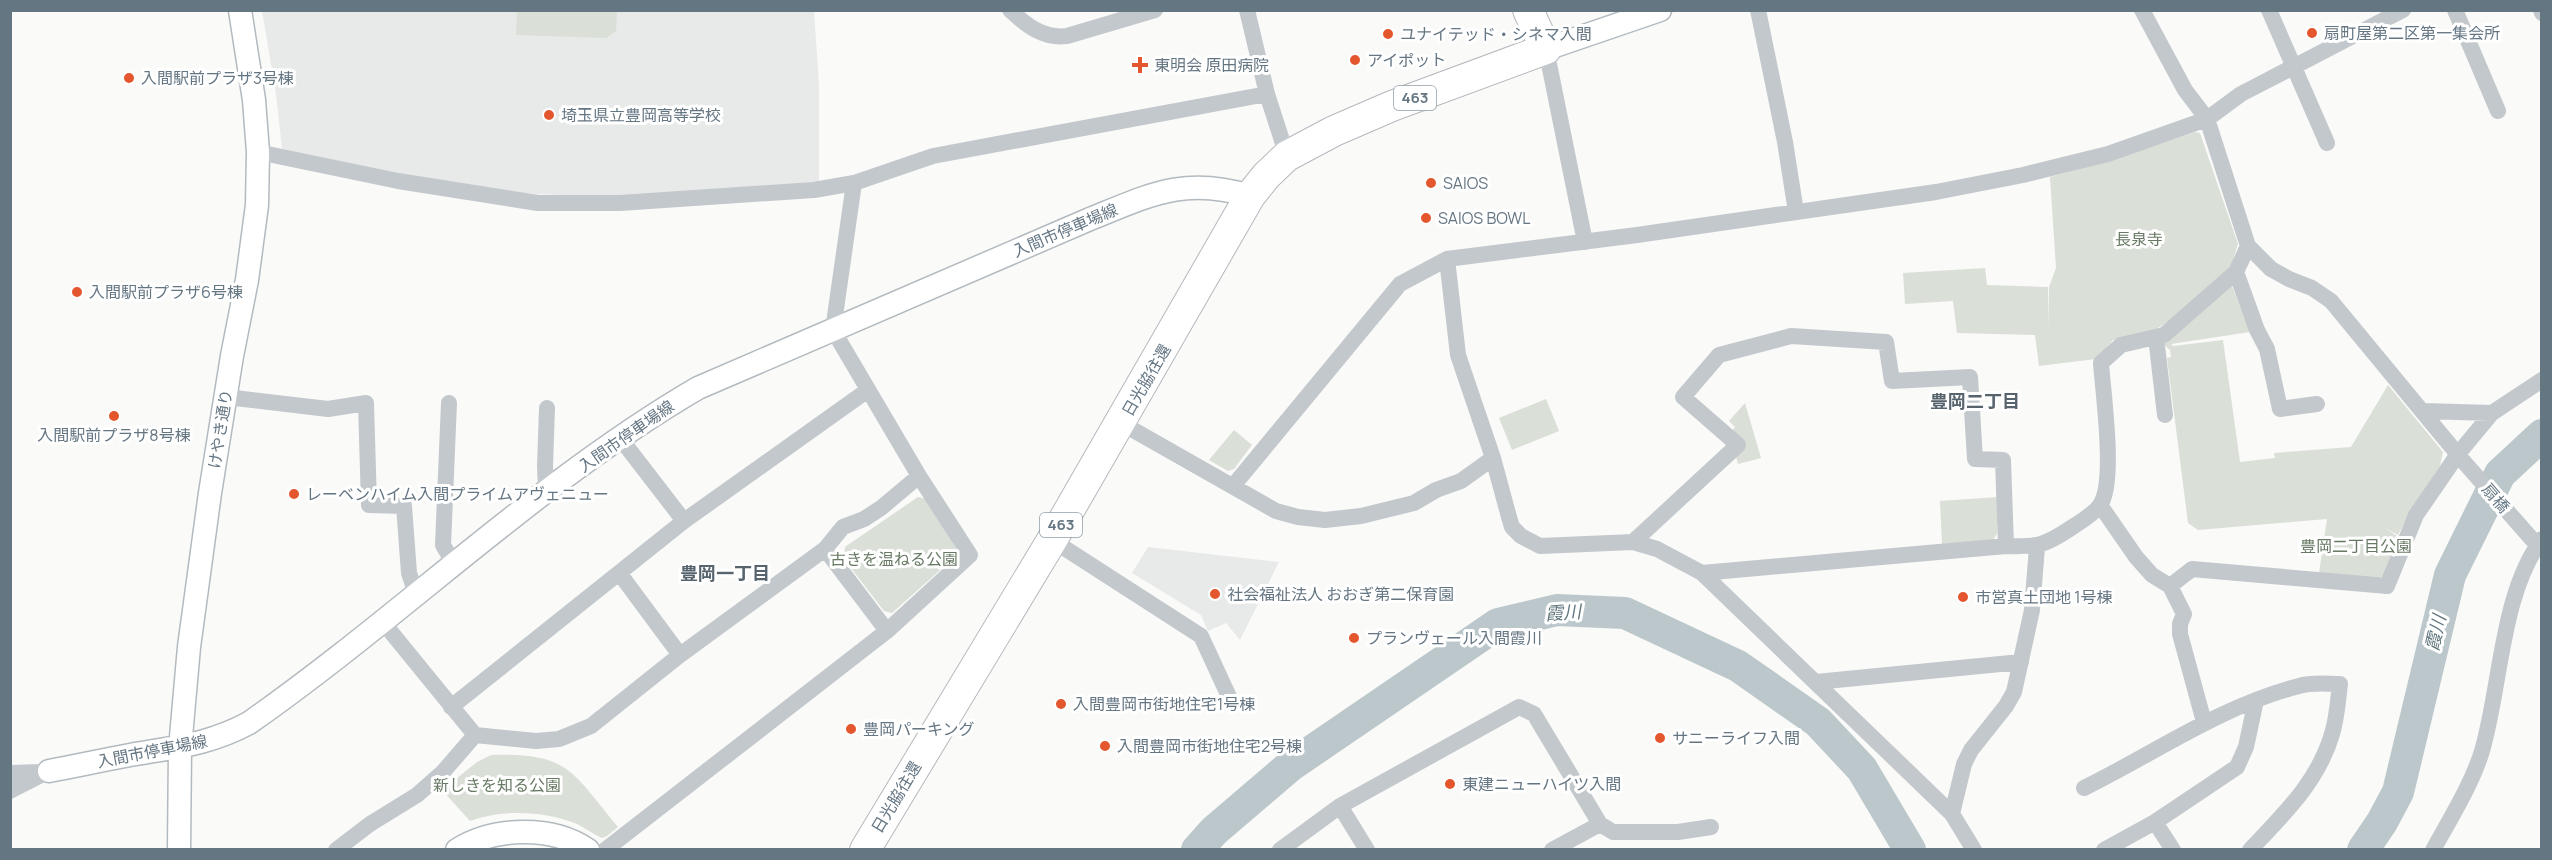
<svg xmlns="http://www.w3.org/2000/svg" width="2552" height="860" font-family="Manrope,'Noto Sans JP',sans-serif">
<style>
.built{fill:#e8e9e9}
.green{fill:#dadfd7}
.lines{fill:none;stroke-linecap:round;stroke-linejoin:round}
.river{stroke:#bbc7cb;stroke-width:32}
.secondary-casing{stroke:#b3babf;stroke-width:25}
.highway-casing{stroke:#b4b9bd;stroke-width:32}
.street{stroke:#c3c8cc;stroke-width:16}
.secondary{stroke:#fff;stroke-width:22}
.highway{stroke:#fff;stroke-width:30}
.poi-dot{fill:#e4572e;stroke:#fff;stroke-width:2}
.labels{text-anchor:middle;stroke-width:6;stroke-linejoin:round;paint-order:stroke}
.shield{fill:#fff;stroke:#939fa8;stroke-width:1.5}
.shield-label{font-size:15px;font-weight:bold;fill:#657683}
.poi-label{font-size:16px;fill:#657683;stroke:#fff;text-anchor:start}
.street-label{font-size:16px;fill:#657683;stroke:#fff}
.park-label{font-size:16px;fill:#687a64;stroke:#fff}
.neighbourhood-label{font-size:18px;font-weight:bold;fill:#57646e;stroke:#fff}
.water-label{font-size:18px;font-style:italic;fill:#60757c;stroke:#fff}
</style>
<rect width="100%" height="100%" fill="#fafaf8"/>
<path class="built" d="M 262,11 L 814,11 L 819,85 L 819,182 L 756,189 L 591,197 L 521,193 L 385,171 L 282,149 L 276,94 Z
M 1148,547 L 1279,562 L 1240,640 L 1226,623 L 1208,631 L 1201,615 L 1132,573 Z"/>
<path class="green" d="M 517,11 L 617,11 L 616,31 L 606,38 L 516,35 Z
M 2195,132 L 2200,133 L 2238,244 L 2231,266 L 2173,318 L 2155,330 L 2113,340 L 2096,359 L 2039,366 L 2035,335 L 1957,333 L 1953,301 L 1905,304 L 1903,273 L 1985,268 L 1987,285 L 2048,287 L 2048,329 L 2049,287 L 2056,268 L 2050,177 L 2102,163 Z
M 2231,284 L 2250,332 L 2171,344 L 2173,346 L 2223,340 L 2240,462 L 2275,458 L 2274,453 L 2351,447 L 2388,385 L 2443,452 L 2440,466 L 2411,509 L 2398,535 L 2385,528 L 2397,536 L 2385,575 L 2380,578 L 2319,573 L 2327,519 L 2198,530 L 2188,523 L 2167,358 L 2171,357 L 2170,350 L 2161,342 Z
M 1546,399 L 1559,431 L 1512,450 L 1499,418 Z
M 1745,403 L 1761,458 L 1738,464 L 1730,433 L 1735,427 L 1729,421 Z
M 1234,430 L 1252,445 L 1234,469 L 1228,471 L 1209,460 Z
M 918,497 L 926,499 L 956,548 L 956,556 L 892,613 L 884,611 L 844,559 L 845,547 Z
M 1998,497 L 1997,534 L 1993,540 L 1942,544 L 1940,501 Z
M 491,755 C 569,752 572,772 618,827 L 607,836 L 602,838 C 593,834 585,828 577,824 C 545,811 502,809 470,821 L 442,790 L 477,762 Z"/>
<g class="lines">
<path class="river" d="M 1197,850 L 1214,831 L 1290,766 L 1498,624 L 1557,610 L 1625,613 L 1738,666 L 1818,722 L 1862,769 L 1910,850
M 2363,850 L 2382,822 L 2398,792 L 2450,575 L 2500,474 L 2542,435"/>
<defs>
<path id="secondary" d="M 1546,49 L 1660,10
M 49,771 C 76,766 103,760 130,755 C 175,747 208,745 249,723 C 402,616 537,482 698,388 L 1090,219 C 1150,195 1184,176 1250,196
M 179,850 L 180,748 L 189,647 L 210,493 L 232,356 L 247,280 L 257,205 L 258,152 L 254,100 L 240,10
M 457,850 C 494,827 552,825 588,850"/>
<path id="highway" d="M 865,850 L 1052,540 L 1250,196 L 1266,176 L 1287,156 L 1334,131 L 1392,106 L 1546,49 L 1528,10"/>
</defs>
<use href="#secondary" class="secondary-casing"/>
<use href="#highway" class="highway-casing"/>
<path class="street" d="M 1010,10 C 1027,26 1044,39 1067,36 L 1155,10
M 1247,10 L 1267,94 L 1287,156
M 1758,10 L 1785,142 L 1796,212
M 2142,10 L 2185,90 L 2207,119 L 2248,246 L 2271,269 L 2289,279 L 2312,288 L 2331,301 L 2464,462 L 2537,545
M 2269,10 L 2327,143
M 2455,10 L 2498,111
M 2541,10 L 2542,13
M 1546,49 L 1585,242
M 258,152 L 398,181 L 538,203 L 620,203 L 814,190 L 854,183 L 933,156 L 1267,94
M 1447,259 L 1458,355 L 1493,458 L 1509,517 L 1512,527 L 1521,536 L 1540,546 L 1633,542 L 1657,549 L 1702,573 L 1952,814 L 1974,850
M 2236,272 L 2257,330 L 2267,349 L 2280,409 L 2317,404
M 2156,337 L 2165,415
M 226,397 L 328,409 L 366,403 L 369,505 L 404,506 L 409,573 L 416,594
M 449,403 L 443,545 L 454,564
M 2423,411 L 2492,413
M 1121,423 L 1276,511 L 1298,517 L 1325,520 L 1361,516 L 1414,503 L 1436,490 L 1461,481 L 1493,458
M 620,438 L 684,521
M 1233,486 L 1400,284 L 1447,259 L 1637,235 L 1936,192 L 2023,175 L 2108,154 L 2207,119 L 2241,94 L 2403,10
M 546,492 L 545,466 L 547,408
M 2100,505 L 2136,557 L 2152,575 L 2170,586 L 2184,614 L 2180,624 L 2180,634 L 2204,722
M 1052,540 L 1201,636 L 1231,701
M 1633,542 L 1738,445 L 1683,397 L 1719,355 L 1791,336 L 1886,342 L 1892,381 L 1970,377 L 1975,459 L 2003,460 L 2006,546
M 825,549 L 887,631
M 1702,573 L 2006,546 C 2038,547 2044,546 2071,528 C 2080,522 2093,515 2100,505 C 2116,483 2103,393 2101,363 L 2121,345 L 2164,335 L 2236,272 L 2248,246
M 620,574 L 680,655
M 2170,586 L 2192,569 L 2387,586 L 2416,515 L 2458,454 L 2492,413 L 2542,380
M 382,621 L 475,735 L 536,741 L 559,739 L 591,726 L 680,655 L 825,549 L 843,527 L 864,519 L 881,508 L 919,476
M 1816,682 L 2021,662
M 451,707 L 684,521 L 868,390
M 10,773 L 42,772
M 2084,788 C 2155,753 2221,706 2299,686 C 2312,682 2327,684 2340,684 C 2338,700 2337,718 2332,734 C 2318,782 2283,815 2250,850
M 10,791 L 49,771
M 1340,806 L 1367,850
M 1952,814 L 1964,764 L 1971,750 L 2006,706 L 2014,692 L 2032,610 L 2037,547
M 2155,822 L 2173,850
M 336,850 L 370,824 L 417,795 L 443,772 L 475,735
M 605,850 L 887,631 L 970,555 L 919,476 L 833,330 L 854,183
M 1280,850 L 1340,806 L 1519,707 L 1534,714 L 1600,824 L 1613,832 L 1678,832 L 1711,827
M 1552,850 L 1600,824
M 2104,850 L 2155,822 L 2237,767 L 2246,747 L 2256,700
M 2433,850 C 2450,819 2472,784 2482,751 C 2501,686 2501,593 2542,539"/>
<use href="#secondary" class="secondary"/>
<use href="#highway" class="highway"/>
</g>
<g class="poi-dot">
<circle cx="2312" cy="33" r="6"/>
<circle cx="1388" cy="34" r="6"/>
<circle cx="1355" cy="60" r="6"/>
<path d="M1137 56h6v6h6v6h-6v6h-6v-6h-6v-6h6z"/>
<circle cx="129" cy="78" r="6"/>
<circle cx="549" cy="115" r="6"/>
<circle cx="1431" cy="183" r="6"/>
<circle cx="1426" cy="218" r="6"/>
<circle cx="77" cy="292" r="6"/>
<circle cx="114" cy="416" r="6"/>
<circle cx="294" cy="494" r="6"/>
<circle cx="1215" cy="594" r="6"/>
<circle cx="1963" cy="597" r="6"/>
<circle cx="1354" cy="638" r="6"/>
<circle cx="1061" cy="704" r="6"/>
<circle cx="851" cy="729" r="6"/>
<circle cx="1660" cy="738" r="6"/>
<circle cx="1105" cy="746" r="6"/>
<circle cx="1450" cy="784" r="6"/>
</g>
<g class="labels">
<g class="shield">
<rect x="1394" y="86" width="42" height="24" rx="4.5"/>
<rect x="1040" y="513" width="42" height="24" rx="4.5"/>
</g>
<g class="shield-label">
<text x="1415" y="103">463</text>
<text x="1061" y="530">463</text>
</g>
<g class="poi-label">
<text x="2324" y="39">扇町屋第二区第一集会所</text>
<text x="1400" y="40">ユナイテッド・シネマ入間</text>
<text x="1367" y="66">アイポット</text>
<text x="1154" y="71">東明会 原田病院</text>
<text x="141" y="84">入間駅前プラザ3号棟</text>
<text x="561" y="121">埼玉県立豊岡高等学校</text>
<text x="1443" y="189">SAIOS</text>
<text x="1438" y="224">SAIOS BOWL</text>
<text x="89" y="298">入間駅前プラザ6号棟</text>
<text x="114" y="441" text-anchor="middle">入間駅前プラザ8号棟</text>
<text x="306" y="500">レーベンハイム入間プライムアヴェニュー</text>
<text x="1227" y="600">社会福祉法人 おおぎ第二保育園</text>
<text x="1975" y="603">市営真土団地 1号棟</text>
<text x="1366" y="644">プランヴェール入間霞川</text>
<text x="1073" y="710">入間豊岡市街地住宅1号棟</text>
<text x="863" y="735">豊岡パーキング</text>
<text x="1672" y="744">サニーライフ入間</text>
<text x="1117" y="752">入間豊岡市街地住宅2号棟</text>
<text x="1462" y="790">東建ニューハイツ入間</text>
</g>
<g class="street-label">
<text transform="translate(1065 230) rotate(-23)" y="6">入間市停車場線</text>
<text transform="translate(1146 380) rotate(-60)" y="6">日光脇往還</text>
<text transform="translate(220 429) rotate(-81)" y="6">けやき通り</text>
<text transform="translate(626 436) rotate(-35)" y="6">入間市停車場線</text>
<text transform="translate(2496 498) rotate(49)" y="6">扇橋</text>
<text transform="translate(152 751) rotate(-11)" y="6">入間市停車場線</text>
<text transform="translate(896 797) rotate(-59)" y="6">日光脇往還</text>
</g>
<g class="park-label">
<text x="2139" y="245">長泉寺</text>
<text x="2356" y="552">豊岡二丁目公園</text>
<text x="894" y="565">古きを温ねる公園</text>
<text x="497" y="791">新しきを知る公園</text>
</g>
<g class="neighbourhood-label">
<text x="1975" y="408">豊岡二丁目</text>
<text x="725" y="580">豊岡一丁目</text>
</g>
<g class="water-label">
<text transform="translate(1563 613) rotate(-4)" y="6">霞川</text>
<text transform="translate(2436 633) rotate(-77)" y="6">霞川</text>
</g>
</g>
<rect width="2552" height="860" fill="none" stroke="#657683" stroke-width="24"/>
</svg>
